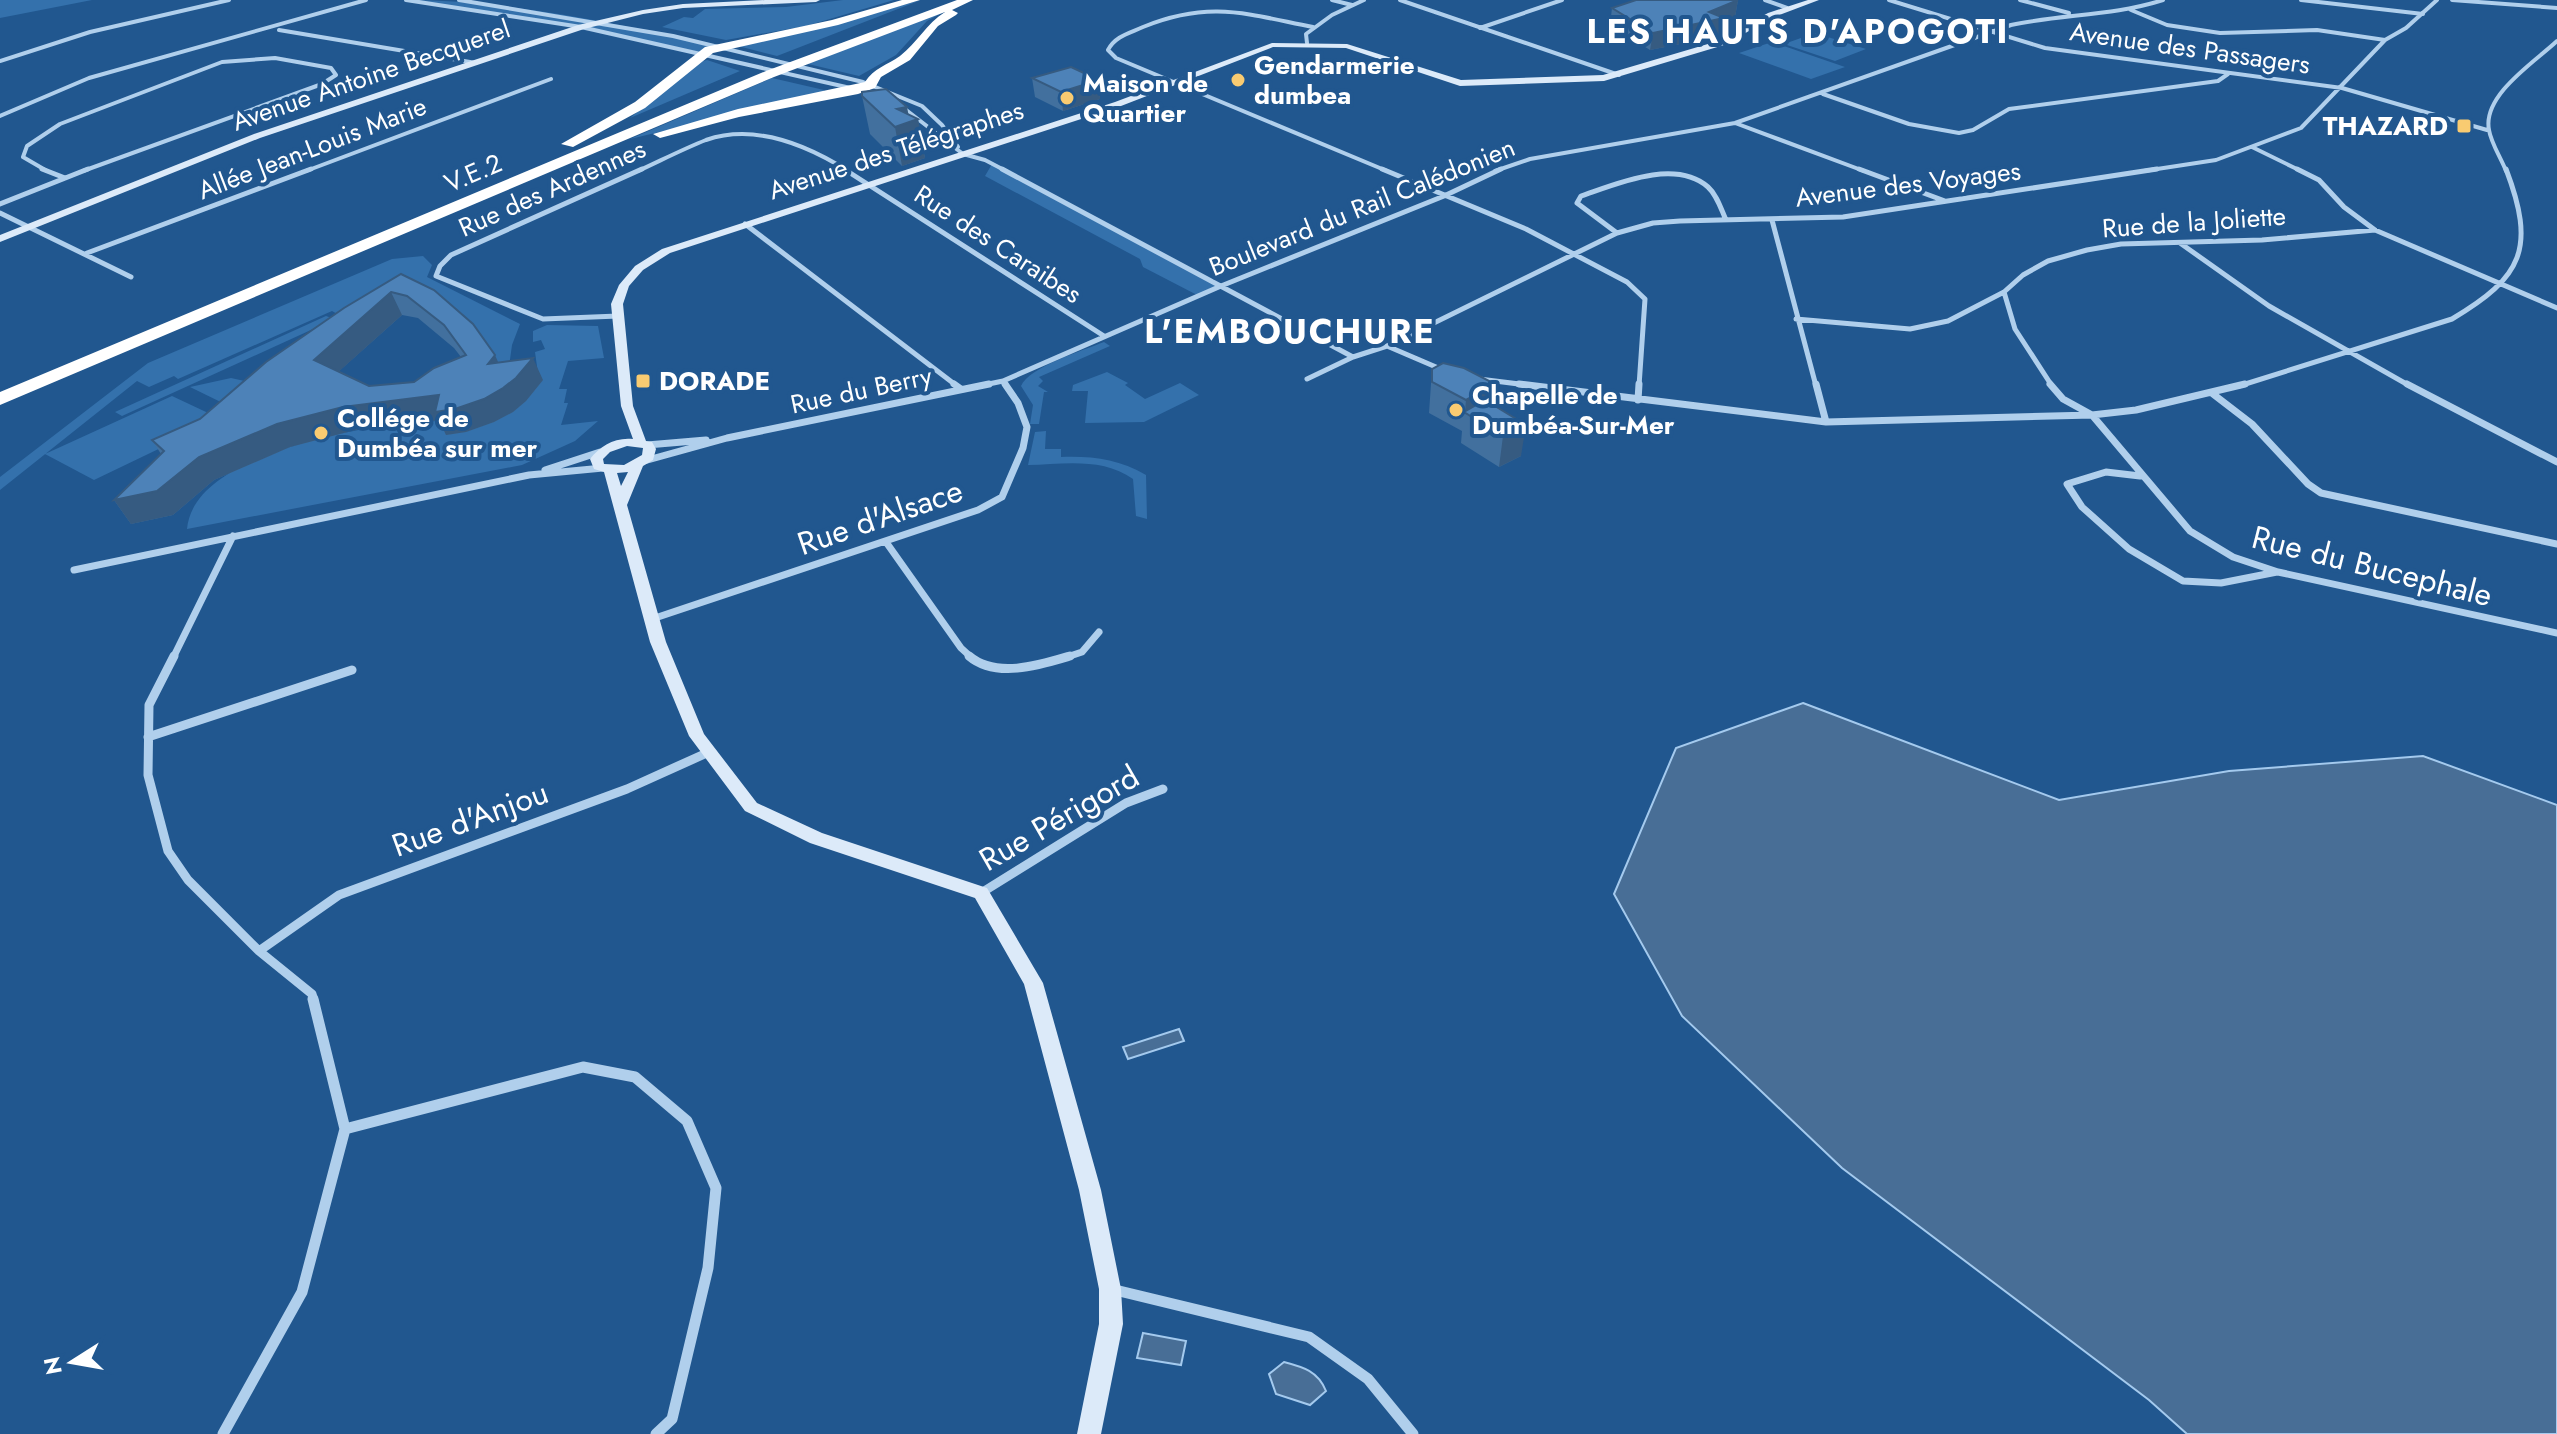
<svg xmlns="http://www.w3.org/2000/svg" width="2557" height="1434" font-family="Jost,sans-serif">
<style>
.green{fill:#3471ac}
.water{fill:#486e96;stroke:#a4caee;stroke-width:2}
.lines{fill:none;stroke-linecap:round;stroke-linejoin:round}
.street-far4{stroke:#b0cfec;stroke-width:4}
.street-far3{stroke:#b0cfec;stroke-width:5}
.street-far2{stroke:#b0cfec;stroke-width:7}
.street-far1{stroke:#b0cfec;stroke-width:9}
.street{stroke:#b0cfec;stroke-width:11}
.secondary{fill:#dceaf9;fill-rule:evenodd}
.highway{fill:#fff;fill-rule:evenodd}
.wall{fill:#42709e;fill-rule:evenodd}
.shaded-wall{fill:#365b81}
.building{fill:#4d82b8;stroke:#365b81;stroke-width:2;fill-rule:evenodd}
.poi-dot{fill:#f9cb71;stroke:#21578f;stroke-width:3}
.labels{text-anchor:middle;stroke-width:8;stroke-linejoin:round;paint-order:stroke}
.far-street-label{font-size:26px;fill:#fff;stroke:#21578f}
.far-poi-label{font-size:26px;font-weight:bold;fill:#fff;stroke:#21578f;text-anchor:start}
.street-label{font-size:32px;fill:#fff;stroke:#21578f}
.far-district-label{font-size:34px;font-weight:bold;letter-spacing:2px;fill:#fff;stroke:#21578f}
</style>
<rect width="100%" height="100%" fill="#21578f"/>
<path class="green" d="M 0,0 L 92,0 L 0,18 Z
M 406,0 C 513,0 618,25 722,46 L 704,53 L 581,27 Z
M 843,0 L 894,0 L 806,26 L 726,40 L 662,27 L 684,17 L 693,18 L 705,9 L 786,7 Z
M 921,0 L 777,56 L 738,46 L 835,24 Z
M 947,10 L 927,21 L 896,55 L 859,76 L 804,63 Z
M 1815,33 L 1866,49 L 1835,61 L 1784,44 Z
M 1772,42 L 1845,67 L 1811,79 L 1739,53 Z
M 707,60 L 740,71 L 630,118 L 696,63 Z
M 772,78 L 824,90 L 823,93 L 630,139 Z
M 992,164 L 1221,286 L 1199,296 L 1143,267 L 1140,259 L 985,176 Z
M 423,256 L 432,265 L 427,277 L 520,324 L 512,345 L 508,374 L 430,306 L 361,327 L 332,311 L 178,379 L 174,376 L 149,387 L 137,381 L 0,490 L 0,477 L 148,363 L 392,259 Z
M 326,316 L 335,319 L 122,416 L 115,412 Z
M 547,325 L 598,326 L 604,358 L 568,361 L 559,389 L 567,389 L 564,403 L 568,403 L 561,425 L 598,421 L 575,441 L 522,465 L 187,529 C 194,452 361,429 421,419 L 419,424 L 451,418 L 539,381 L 535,352 L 545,349 L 541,340 L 533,342 L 533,331 Z
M 1104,342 L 1110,346 L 1039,377 L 1043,381 L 1038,386 L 1048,392 L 1044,392 L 1039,424 L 1030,424 L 1033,405 L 1021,386 C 1029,367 1084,350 1104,342 Z
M 1107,372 L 1128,383 L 1125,385 L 1145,399 L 1180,383 L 1199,395 L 1144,422 L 1085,423 L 1088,391 L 1072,391 L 1073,385 Z
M 231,378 L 249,382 L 235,409 L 190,387 Z
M 172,396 L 221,419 L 94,480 L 45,454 Z
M 1046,431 L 1045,449 L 1061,449 L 1061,457 C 1093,456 1118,459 1146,475 L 1147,519 L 1136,516 L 1133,479 C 1103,457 1063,464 1028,465 L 1035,432 Z"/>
<path class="water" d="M 1803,703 L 2059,800 L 2229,771 L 2423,756 L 2557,805 L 2557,1434 L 2187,1434 L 2149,1400 L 1842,1168 L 1682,1016 L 1614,894 L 1676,748 Z
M 1179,1029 L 1184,1041 L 1128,1059 L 1123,1047 Z
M 1143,1333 L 1186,1341 L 1181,1365 L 1137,1358 Z
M 1284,1362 C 1303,1367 1318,1371 1326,1391 L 1310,1405 L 1276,1394 L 1269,1374 Z"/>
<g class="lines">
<path class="street-far4" d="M 406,0 L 581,27 L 855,89
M 459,0 L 673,36 L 863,82 L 922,106 L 942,125 L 958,147
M 1332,0 L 1352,5
M 1400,0 L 1619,75
M 1765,0 L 1787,8
M 1889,0 L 2045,48 L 2342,88 L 2487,130
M 2020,0 L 2069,13
M 2301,0 L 2423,14
M 2452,0 L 2557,8
M 2131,10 L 2167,25 L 2220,33 L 2317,30 L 2385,40
M 1313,27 C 1246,14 1210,0 1143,27 C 1130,33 1115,36 1108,50 L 1116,58 L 1387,171
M 1480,28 L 1562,0
M 279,30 L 476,63
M 1307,43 L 1306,34 L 1332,15 L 1364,0
M 0,61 L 90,32 L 229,0
M 1823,94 L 1909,124 L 1959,133 L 1973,130 L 2009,109 L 2218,81 L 2228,74
M 901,106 L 963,154 L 985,160 L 1006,171
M 0,116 L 89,78 L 366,0
M 1735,123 L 1864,171
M 2252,147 L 2301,171
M 47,171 L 23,157 L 27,146 L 60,124 L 222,62 L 275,58 L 331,68 L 336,75 L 322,84 L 83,171
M 306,171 L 551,79
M 638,171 C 660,161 683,149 706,140 C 756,123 807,145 848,171
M 1495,171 L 1530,159 L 1735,123 L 2011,25 C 2062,14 2113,16 2163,0
M 2144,171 L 2216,160 L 2301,128 L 2385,40 L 2406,28 L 2437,0
M 2506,171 C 2501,158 2491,143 2489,130 C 2482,95 2536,61 2557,41"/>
<path class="street-far3" d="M 42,169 L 65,178
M 844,169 L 1104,336
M 1002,169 L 1353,357
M 1382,169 L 1526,229 L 1627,282 L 1645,299 L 1639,386
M 1859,169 L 1945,201
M 2297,169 L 2319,180 L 2344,207 L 2375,230 L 2557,308
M 0,204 L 88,169
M 0,213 L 131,277
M 1772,220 L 1816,386
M 745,224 L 957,386
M 1617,233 L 1577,203 L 1581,196 C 1616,184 1675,158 1708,187 C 1717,195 1721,209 1726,220
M 2180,243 L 2269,306 L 2410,386
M 87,253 L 311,169
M 2004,292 L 2015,329 L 2052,386
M 618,316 L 543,319 L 436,276 L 440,266 L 451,255 L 642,169
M 1796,319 L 1910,329 L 1948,321 L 2004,292 L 2023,275 L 2048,261 L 2087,250 L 2121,244 L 2262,240 L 2375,230
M 1387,346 L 1443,370
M 1307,379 L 1353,357 L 1387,346 L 1617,233 L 1653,223 L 1680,221 L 1843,217 L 2157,169
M 1479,379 L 1535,386
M 1003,381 L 1006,386
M 979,386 L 1003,381 L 1221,286 L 1444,196 L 1501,169
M 2239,386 L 2452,319 C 2523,277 2536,248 2506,169"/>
<path class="street-far2" d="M 954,384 L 961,389
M 1519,384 L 1826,422 L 2092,415 L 2136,410 L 2245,384
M 1816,384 L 1826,422
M 2050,384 L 2063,399 L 2092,415 L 2190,531 L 2233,557 L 2278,572 L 2557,633
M 2407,384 L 2557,462
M 2213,394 L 2252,424 L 2308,484 L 2321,493 L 2557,544
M 1638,400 L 1639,384
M 647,445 L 706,440
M 644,461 L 727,438 L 989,384
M 545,470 L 600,452
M 2140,476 L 2106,472 L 2067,484 L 2082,507 L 2129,549 L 2183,581 L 2221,583 L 2277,572
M 886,542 L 961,648 L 972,658
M 74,570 L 529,475 L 603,468
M 652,619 L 978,510 L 1002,497 L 1023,448 L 1027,427 L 1018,403 L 1005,384
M 173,658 L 233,536
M 1064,658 L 1082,652 L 1099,632"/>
<path class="street-far1" d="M 174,656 L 149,705 L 148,775 L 168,851 L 188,880 L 259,951 L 312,994 L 314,1001
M 969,656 C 996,679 1040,665 1070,656
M 148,737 L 352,670
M 981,893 L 1126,803 L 1163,789
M 259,951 L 339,895 L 627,789 L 709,752"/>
<path class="street" d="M 345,1129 L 583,1067 L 635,1077 L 687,1121 L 716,1188 L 708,1268 L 672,1419 L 656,1434
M 1111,1289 L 1309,1337 L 1368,1379 L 1413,1434
M 223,1434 L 302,1292 L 345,1129 L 313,999"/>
<path class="secondary" d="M 765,0 L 820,0 L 816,2 L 683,8 L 643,14 L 584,29 L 260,138 L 0,242 L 0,235 L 254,134 L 578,25 L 643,10 L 683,4 Z
M 1808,0 L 1819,0 L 1774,17 L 1724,45 L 1604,81 L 1460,86 L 1346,48 L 1273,47 L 1121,106 L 670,253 L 643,270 L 629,286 L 623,304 L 633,406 L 646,441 L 652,442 L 656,449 L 653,460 L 643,466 L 627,505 L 666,642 L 704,734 L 757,803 L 822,833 L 987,888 L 1043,983 L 1101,1190 L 1121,1289 L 1123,1324 L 1101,1434 L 1077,1434 L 1099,1324 L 1099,1289 L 1079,1190 L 1024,984 L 975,898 L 810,843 L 745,811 L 689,736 L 650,642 L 604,472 L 594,469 L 590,459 C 600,446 615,437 633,439 L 621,406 L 611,304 L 619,285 L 635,266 L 662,249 L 1115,102 L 1272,43 L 1347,44 L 1461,80 L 1603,75 L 1718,41 L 1768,13 ZM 627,446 L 643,448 L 642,455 L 624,465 L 604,464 L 603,459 L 610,452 ZM 628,472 L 621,486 L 617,473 Z"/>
<path class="highway" d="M 902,0 L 920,0 L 838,25 L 713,53 L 645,108 L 573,147 L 561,144 L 635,102 L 705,47 L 832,20 Z
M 957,0 L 973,0 L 952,10 L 958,13 L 956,15 L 938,26 L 910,60 L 881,77 L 875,88 L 858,94 L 739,117 L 660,138 L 653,134 L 738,109 L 865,82 C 874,68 887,65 900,56 C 917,43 926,24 945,12 L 774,77 L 0,405 L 0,392 L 766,71 Z"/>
</g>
<path class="wall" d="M 1738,0 L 1735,17 L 1723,21 L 1720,36 L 1650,50 L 1610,25 L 1612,8 Z
M 1032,78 L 1099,80 L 1100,99 L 1063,111 L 1035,97 Z
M 862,96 L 918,119 L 925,158 L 902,166 L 870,134 Z
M 401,274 L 498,362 L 543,380 L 526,401 L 513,412 L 494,422 L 466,432 L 446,435 L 439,420 L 355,430 L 290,447 L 214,480 L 173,515 L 131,524 L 114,500 L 161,454 L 152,440 L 200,419 ZM 402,315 L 418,318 L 454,348 L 461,357 L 414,382 L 369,386 L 338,372 Z
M 1432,369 L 1495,384 L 1492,405 L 1521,456 L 1499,467 L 1461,443 L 1462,431 L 1429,413 Z"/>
<path class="shaded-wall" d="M 1738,0 L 1735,17 L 1723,21 L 1720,36 L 1650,50 L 1653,33 Z
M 1099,80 L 1100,99 L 1063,111 L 1061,92 Z
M 907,107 L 910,122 L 918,119 L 925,158 L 902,166 L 895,127 L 897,109 Z
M 391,292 L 402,315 L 326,383 L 314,360 Z
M 495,355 L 505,378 L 488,364 Z
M 533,358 L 543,380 L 526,401 L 513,412 L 494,422 L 466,432 L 446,435 L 439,420 L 355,430 L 290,447 L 214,480 L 173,515 L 131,524 L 114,500 L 199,457 L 277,424 L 343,407 L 439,395 Z
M 1495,384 L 1491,414 L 1465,412 L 1466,400 Z
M 1526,425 L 1521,456 L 1499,467 L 1503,436 Z"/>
<path class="building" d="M 1636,0 L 1738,0 L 1709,12 L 1724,18 L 1653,33 L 1612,8 Z
M 1071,67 L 1099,80 L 1061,92 L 1032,78 Z
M 886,89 L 907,107 L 897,109 L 918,119 L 895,127 L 862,96 L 862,92 Z
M 401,274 L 434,290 L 473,324 L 495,355 L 488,364 L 533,358 L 516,378 L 503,388 L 484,399 L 455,409 L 435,412 L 439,395 L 343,407 L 277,424 L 199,457 L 157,491 L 114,500 L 164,451 L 152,440 L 200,419 L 266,362 L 344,308 ZM 391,292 L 407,296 L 444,325 L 466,355 L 434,368 L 414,382 L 369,386 L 314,360 Z
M 1443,363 L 1464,368 L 1495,384 L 1466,400 L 1432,382 L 1432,369 Z
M 1485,400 L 1526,425 L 1503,436 L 1464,412 Z"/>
<g class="poi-dot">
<circle cx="1238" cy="80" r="8"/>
<circle cx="1067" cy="98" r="8"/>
<rect x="2456" y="118" width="16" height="16" rx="4"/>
<rect x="635" y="373" width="16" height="16" rx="4"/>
<circle cx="1456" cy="410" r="8"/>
<circle cx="321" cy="433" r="8"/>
</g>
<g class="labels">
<g class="far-street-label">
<text transform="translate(2190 48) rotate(8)" y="9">Avenue des Passagers</text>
<text transform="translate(371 75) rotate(-19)" y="9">Avenue Antoine Becquerel</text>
<text transform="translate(312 148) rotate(-21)" y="9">Allée Jean-Louis Marie</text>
<text transform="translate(896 150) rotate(-18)" y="9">Avenue des Télégraphes</text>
<text transform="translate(473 173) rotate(-23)" y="9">V.E.2</text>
<text transform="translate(1908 184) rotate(-7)" y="9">Avenue des Voyages</text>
<text transform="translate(552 188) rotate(-24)" y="9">Rue des Ardennes</text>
<text transform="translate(1362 207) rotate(-22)" y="9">Boulevard du Rail Calédonien</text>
<text transform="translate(2194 222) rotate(-4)" y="9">Rue de la Joliette</text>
<text transform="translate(998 244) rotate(33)" y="9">Rue des Caraibes</text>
<text transform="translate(861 390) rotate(-12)" y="9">Rue du Berry</text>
</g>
<g class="far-poi-label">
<text x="1254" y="74">Gendarmerie<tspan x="1254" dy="30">dumbea</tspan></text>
<text x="1083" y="92">Maison de<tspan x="1083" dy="30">Quartier</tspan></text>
<text x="2448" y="135" text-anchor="end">THAZARD</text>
<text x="659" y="390">DORADE</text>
<text x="1472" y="404">Chapelle de<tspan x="1472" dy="30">Dumbéa-Sur-Mer</tspan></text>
<text x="337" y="427">Collége de<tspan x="337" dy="30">Dumbéa sur mer</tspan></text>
</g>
<g class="street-label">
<text transform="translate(880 517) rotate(-19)" y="11">Rue d'Alsace</text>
<text transform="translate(2372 566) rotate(14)" y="11">Rue du Bucephale</text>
<text transform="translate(1059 818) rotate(-30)" y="11">Rue Périgord</text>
<text transform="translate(470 819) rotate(-20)" y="11">Rue d'Anjou</text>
</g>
<g class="far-district-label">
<text x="1798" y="43">LES HAUTS D'APOGOTI</text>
<text x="1290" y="343">L'EMBOUCHURE</text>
</g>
</g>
<g transform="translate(72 1362) rotate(259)" stroke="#21578f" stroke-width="6" paint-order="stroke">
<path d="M0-6L14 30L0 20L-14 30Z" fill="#ffffff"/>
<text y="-12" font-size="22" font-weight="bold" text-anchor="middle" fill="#ffffff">N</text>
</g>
</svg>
